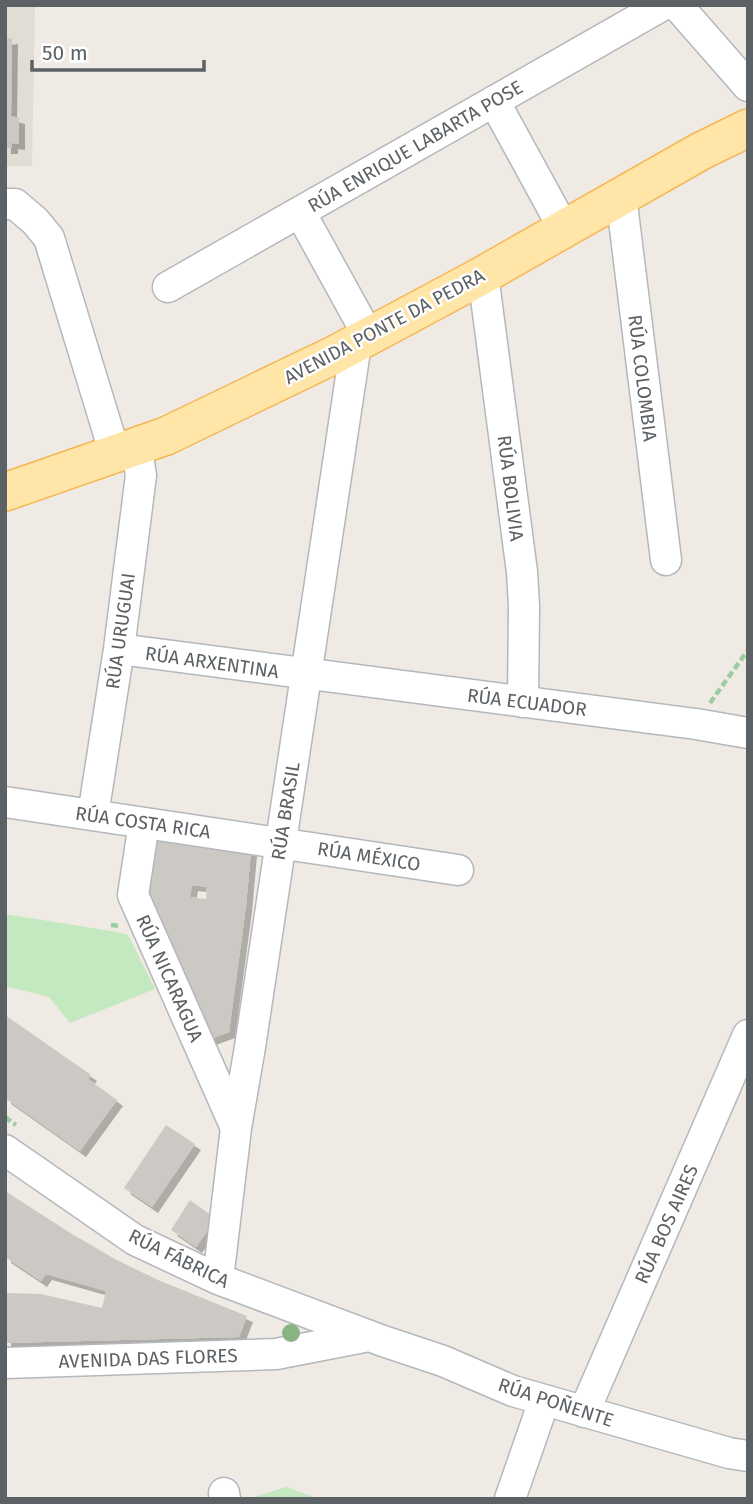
<svg xmlns="http://www.w3.org/2000/svg" width="753" height="1504" font-family="'Fira Sans',sans-serif">
<style>
.education{fill:#e1ddd4}
.green{fill:#c4e8bf}
.building{fill:#ccc8c3;fill-rule:evenodd;filter:url(#shadow)}
.lines{fill:none;stroke-linecap:round;stroke-linejoin:round}
.minor-casing{stroke:#b4b7bb;stroke-width:33}
.major-casing{stroke:#f7b654;stroke-width:40}
.path{stroke:#9acea2;stroke-width:4.5;stroke-dasharray:7 3.5;stroke-linecap:butt}
.minor{stroke:#fff;stroke-width:30}
.major{stroke:#ffe6a8;stroke-width:37}
.tree{fill:#8ab382}
.labels{text-anchor:middle;stroke-width:5;stroke-linejoin:round;paint-order:stroke}
.street-label{font-size:19px;fill:#5c6165;stroke:#fff}
</style>
<defs>
<filter id="shadow"><feDropShadow dx="6" dy="6" stdDeviation="0" flood-color="#0004"/></filter>
</defs>
<rect width="100%" height="100%" fill="#efebe4"/>
<path class="education" d="M 5,5 L 35,5 L 32,166 L 5,166 Z"/>
<path class="green" d="M 5,914 L 117,932 L 128,935 L 155,989 L 70,1023 L 49,997 L 5,986 Z
M 286,1487 L 320,1499 L 248,1499 Z"/>
<path class="building" d="M 12,38 L 11,116 L 19,118 L 19,144 L 12,143 L 12,148 L 5,148 L 5,39 Z
M 156,836 L 251,850 L 246,906 L 229,1032 L 210,1039 L 147,896 ZM 192,885 L 207,887 L 206,899 L 190,897 Z
M 5,1015 L 91,1075 L 88,1079 L 117,1100 L 80,1151 L 5,1098 Z
M 166,1125 L 195,1144 L 152,1207 L 124,1188 Z
M 5,1191 L 72,1234 L 115,1259 L 158,1280 L 247,1316 L 239,1337 L 5,1343 L 5,1293 L 41,1294 L 102,1308 L 106,1291 L 46,1274 L 41,1281 L 5,1257 Z
M 190,1200 L 216,1219 L 196,1247 L 171,1230 Z"/>
<g class="lines">
<defs>
<path id="minor" d="M 677,5 L 748,86
M 494,101 L 564,229
M 621,196 L 666,560
M 5,204 L 15,204 L 35,221 L 49,238 L 115,454
M 300,212 L 369,337
M 483,275 L 522,572 L 524,606 L 523,702
M 168,287 L 663,5
M 119,649 L 696,724 L 748,733
M 5,802 L 458,870
M 93,815 L 119,649 L 141,475 L 136,446
M 144,823 L 133,895 L 236,1128
M 5,1150 L 135,1240 L 218,1279 L 383,1341 L 443,1361 L 513,1391 L 729,1453 L 748,1456
M 218,1279 L 236,1128 L 250,1047 L 356,344
M 5,1363 L 276,1354 L 369,1336
M 584,1412 L 748,1035
M 224,1493 L 225,1499
M 510,1499 L 544,1401"/>
<path id="major" d="M 5,492 L 166,436 L 334,355 L 483,275 L 701,151 L 748,128"/>
</defs>
<use href="#minor" class="minor-casing"/>
<use href="#major" class="major-casing"/>
<path class="path" d="M 710,703 L 748,650
M 111,925 L 121,926
M 5,1117 L 16,1125"/>
<use href="#minor" class="minor"/>
<use href="#major" class="major"/>
</g>
<circle class="tree" cx="291" cy="1333" r="9"/>
<g class="labels">
<g class="street-label">
<text transform="translate(415 146) rotate(-30)" y="7">RÚA ENRIQUE LABARTA POSE</text>
<text transform="translate(384 326) rotate(-28)" y="7">AVENIDA PONTE DA PEDRA</text>
<text transform="translate(643 378) rotate(83)" y="7">RÚA COLOMBIA</text>
<text transform="translate(511 488) rotate(83)" y="7">RÚA BOLIVIA</text>
<text transform="translate(120 631) rotate(-82)" y="7">RÚA URUGUAI</text>
<text transform="translate(212 662) rotate(8)" y="7">RÚA ARXENTINA</text>
<text transform="translate(527 702) rotate(7)" y="7">RÚA ECUADOR</text>
<text transform="translate(285 811) rotate(-81)" y="7">RÚA BRASIL</text>
<text transform="translate(143 822) rotate(8)" y="7">RÚA COSTA RICA</text>
<text transform="translate(369 856) rotate(9)" y="7">RÚA MÉXICO</text>
<text transform="translate(170 978) rotate(66)" y="7">RÚA NICARAGUA</text>
<text transform="translate(666 1224) rotate(-66)" y="7">RÚA BOS AIRES</text>
<text transform="translate(179 1258) rotate(26)" y="7">RÚA FÁBRICA</text>
<text transform="translate(148 1358) rotate(-2)" y="7">AVENIDA DAS FLORES</text>
<text transform="translate(556 1402) rotate(18)" y="7">RÚA POÑENTE</text>
</g>
</g>
<rect width="753" height="1504" fill="none" stroke="#5c6165" stroke-width="14"/>
<path d="M32 60v10h172v-10" fill="none" stroke="#5c6165" stroke-width="3.5"/>
<text x="42" y="60" font-size="21" fill="#5c6165" stroke="#ffffff" stroke-width="5" paint-order="stroke">50 m</text>
</svg>
